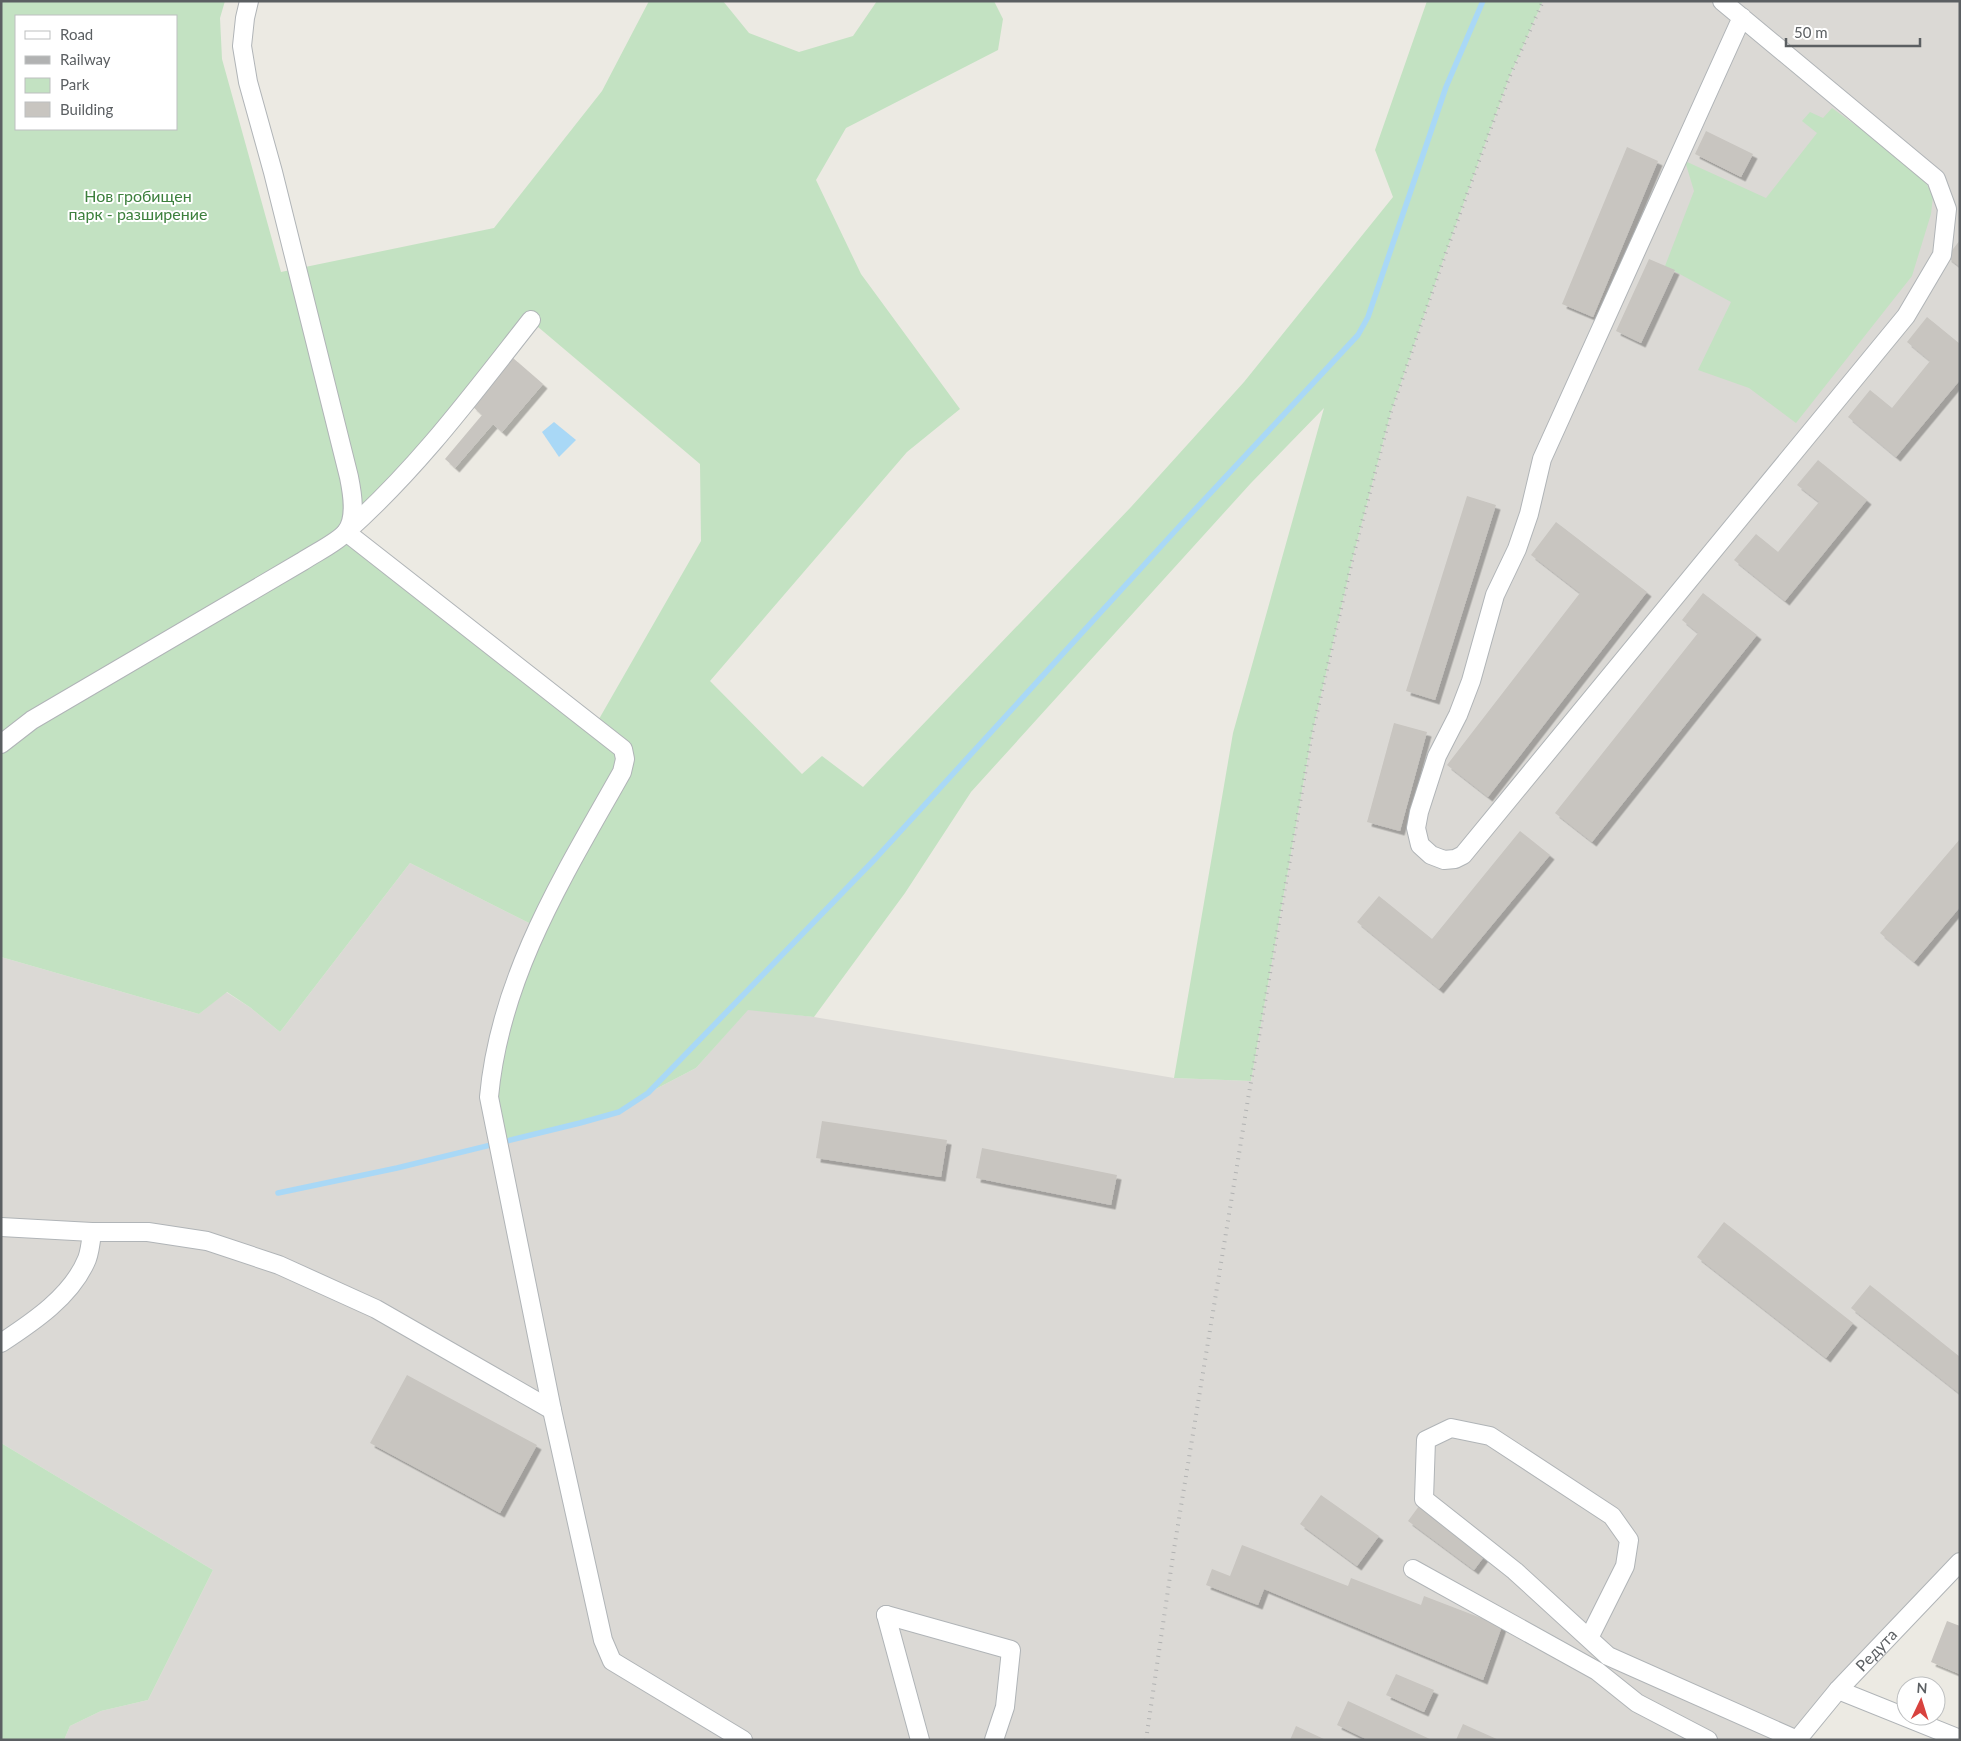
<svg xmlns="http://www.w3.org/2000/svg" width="1961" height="1741" font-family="Lato,sans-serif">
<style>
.industrial{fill:#dbd9d5}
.green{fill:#c3e2c2;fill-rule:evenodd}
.water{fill:#a9d8f6}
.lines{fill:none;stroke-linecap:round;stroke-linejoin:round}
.stream{stroke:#a9d8f6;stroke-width:5.5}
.building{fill:#c8c5c0;filter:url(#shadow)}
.minor-casing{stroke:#b0b4b7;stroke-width:20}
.minor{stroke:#fff;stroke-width:18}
.rail{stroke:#b1b2b2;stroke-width:4;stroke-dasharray:1 6;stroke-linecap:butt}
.labels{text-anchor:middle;stroke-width:4;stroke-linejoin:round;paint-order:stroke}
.park-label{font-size:16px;fill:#3d803d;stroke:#fff}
.street-label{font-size:16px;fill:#5b5f62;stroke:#fff}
</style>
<defs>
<filter id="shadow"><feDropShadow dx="4.5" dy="4.5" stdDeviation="0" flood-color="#0004"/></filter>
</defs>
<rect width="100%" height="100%" fill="#eceae3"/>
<path class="industrial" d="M 1543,1 L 1960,1 L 1960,1562 L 1797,1740 L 64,1740 L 70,1726 L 101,1711 L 148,1700 L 213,1570 L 1,1443 L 1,957 L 199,1014 L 226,992 L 251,1008 L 280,1032 L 410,863 L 537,927 L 619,1112 L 648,1093 L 696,1068 L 748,1009 L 814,1017 L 1174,1078 L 1251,1081 L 1312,734 L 1353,557 L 1391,412 L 1445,255 L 1509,78 Z"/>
<path class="green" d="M 1,1 L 225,1 L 220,18 L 222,59 L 281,272 L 494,228 L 602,91 L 649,1 L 723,1 L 749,33 L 799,52 L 853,36 L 877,1 L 994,1 L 1003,19 L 998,50 L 846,128 L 816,180 L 861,274 L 960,409 L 907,452 L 710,681 L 802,774 L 822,756 L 863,787 L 1131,507 L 1244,382 L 1393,197 L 1375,150 L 1427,1 L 1543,1 L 1509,78 L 1445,255 L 1391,412 L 1353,557 L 1312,734 L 1251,1081 L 1174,1078 L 1233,733 L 1324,408 L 1251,483 L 971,792 L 905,893 L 814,1017 L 748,1010 L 696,1068 L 648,1093 L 619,1112 L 498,1143 L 489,1097 L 537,927 L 410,863 L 280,1032 L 251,1008 L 227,992 L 199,1014 L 1,957 ZM 16,16 L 176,16 L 176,129 L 16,129 ZM 531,321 L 700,464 L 701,541 L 595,726 L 346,532 Z
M 1832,108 L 1920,172 L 1933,196 L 1931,214 L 1912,276 L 1796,423 L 1749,388 L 1698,370 L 1731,302 L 1665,266 L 1694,191 L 1685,161 L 1766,198 L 1817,133 L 1802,121 L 1810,112 L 1823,118 Z
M 1,1443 L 213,1570 L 148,1700 L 101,1711 L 70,1726 L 64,1740 L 1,1740 Z"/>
<path class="water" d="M 554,422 L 576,440 L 559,457 L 542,432 Z"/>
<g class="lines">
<path class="stream" d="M 278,1193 L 397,1168 L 580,1123 L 619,1112 L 648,1093 L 876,858 L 1176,530 L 1358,335 L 1368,317 L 1446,87 L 1483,1"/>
</g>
<path class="building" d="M 1706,131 L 1753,154 L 1741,177 L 1695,154 Z
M 1627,147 L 1658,161 L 1593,317 L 1562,304 Z
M 1960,240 L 1960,267 L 1947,257 Z
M 1649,259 L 1675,270 L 1641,343 L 1616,331 Z
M 1927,317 L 1960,344 L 1960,380 L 1896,457 L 1848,417 L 1870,390 L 1892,408 L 1930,361 L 1907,342 Z
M 513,358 L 543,384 L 502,432 L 493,424 L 455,468 L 445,459 L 482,415 L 472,406 Z
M 1818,460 L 1867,500 L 1785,601 L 1734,560 L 1756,534 L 1778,552 L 1819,502 L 1797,485 Z
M 1467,496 L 1496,505 L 1435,700 L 1406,691 Z
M 1556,522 L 1647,592 L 1488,797 L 1447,765 L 1580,593 L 1531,555 Z
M 1703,593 L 1757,635 L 1592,842 L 1555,813 L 1698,633 L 1682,620 Z
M 1394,723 L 1427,732 L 1400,831 L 1367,822 Z
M 1520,831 L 1550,855 L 1439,989 L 1357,922 L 1379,896 L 1432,939 Z
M 1960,839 L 1960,907 L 1914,962 L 1880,933 Z
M 822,1121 L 947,1140 L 941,1177 L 816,1158 Z
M 982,1148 L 1117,1175 L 1111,1205 L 976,1178 Z
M 1724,1222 L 1853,1323 L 1826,1358 L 1697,1257 Z
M 1870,1285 L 1960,1357 L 1960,1394 L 1851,1308 Z
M 407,1375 L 537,1445 L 500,1513 L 370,1443 Z
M 1321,1495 L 1379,1536 L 1357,1566 L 1300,1524 Z
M 1419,1506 L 1486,1554 L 1474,1570 L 1408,1521 Z
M 1242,1545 L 1348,1586 L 1351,1578 L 1421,1605 L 1424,1596 L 1502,1626 L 1483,1680 L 1264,1589 L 1258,1605 L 1206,1585 L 1212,1569 L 1230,1576 Z
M 1947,1621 L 1960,1626 L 1960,1674 L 1931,1662 Z
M 1396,1674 L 1434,1690 L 1424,1712 L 1386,1695 Z
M 1348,1701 L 1432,1740 L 1368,1740 L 1337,1725 Z
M 1463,1724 L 1499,1740 L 1456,1740 Z
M 1296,1726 L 1326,1740 L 1290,1740 Z"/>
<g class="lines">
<defs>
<g id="minor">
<path d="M 1722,1 L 1936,179 L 1947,209 L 1942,255 L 1906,316 L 1463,855 L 1455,859 L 1444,860 L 1431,855 L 1420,845 L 1416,828 L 1419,812 L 1437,756 L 1458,715 L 1471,681 L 1495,595 L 1517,549 L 1529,514 L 1542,459 L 1742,17"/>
<path d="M 531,320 C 472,395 418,468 346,532 L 623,749 L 625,759 L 622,772 C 564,875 500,976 489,1097 L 552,1410 L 603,1640 L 612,1661 L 743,1740"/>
<path d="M 1,744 L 32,720 L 303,561 C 315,553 338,542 346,532 C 357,518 352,492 349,477 L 273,172 L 248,82 L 242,46 L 245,18 L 249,1"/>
<path d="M 1,1227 L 92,1232 L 148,1232 L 207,1241 L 279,1265 L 376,1309 L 552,1410"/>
<path d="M 1,1343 C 33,1322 72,1296 87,1259 C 90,1251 91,1241 92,1232"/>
<path d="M 1413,1569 L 1597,1671 L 1637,1703 L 1708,1740"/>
<path d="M 886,1615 L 1011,1650 L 1005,1707 L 994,1740"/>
<path d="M 886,1615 L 920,1740"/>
<path d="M 1589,1638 L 1625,1566 L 1629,1540 L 1612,1516 L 1490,1436 L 1451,1428 L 1426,1440 L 1424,1499 L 1515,1571 L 1608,1656 L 1797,1740"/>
<path d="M 1838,1690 L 1960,1739"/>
<path id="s1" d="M 1797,1740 L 1838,1690 L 1960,1562"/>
</g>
</defs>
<use href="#minor" class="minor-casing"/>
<use href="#minor" class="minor"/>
<path class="rail" d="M 1146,1740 L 1174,1549 L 1248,1099 L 1312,734 L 1353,557 L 1391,412 L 1445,255 L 1509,78 L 1543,1"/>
</g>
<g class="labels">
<g class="park-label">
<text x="138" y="202">Нов гробищен<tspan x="138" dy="18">парк - разширение</tspan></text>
</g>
<g class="street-label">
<text dy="6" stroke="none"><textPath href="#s1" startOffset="120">Редута</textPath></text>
</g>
</g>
<rect width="1961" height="1741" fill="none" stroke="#5b5f62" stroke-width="5"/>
<rect x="15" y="15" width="162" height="115" fill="#ffffff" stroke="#bdbfc0"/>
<rect x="25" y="31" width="25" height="8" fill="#ffffff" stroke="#bdbfc0"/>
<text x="60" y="40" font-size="15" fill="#5b5f62">Road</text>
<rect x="25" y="56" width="25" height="8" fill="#b1b2b2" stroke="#bdbfc0"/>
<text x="60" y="65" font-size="15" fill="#5b5f62">Railway</text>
<rect x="25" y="78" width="25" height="15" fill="#c3e2c2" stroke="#bdbfc0"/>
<text x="60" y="90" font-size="15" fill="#5b5f62">Park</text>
<rect x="25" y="102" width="25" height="15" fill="#c8c5c0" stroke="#bdbfc0"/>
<text x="60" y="115" font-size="15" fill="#5b5f62">Building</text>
<g transform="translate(1921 1701) rotate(4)"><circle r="24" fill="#ffffff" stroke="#bdbfc0"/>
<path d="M0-4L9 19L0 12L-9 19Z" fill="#d8423e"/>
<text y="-8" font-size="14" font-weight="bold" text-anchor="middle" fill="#5b5f62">N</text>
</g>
<path d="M1786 38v8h134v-8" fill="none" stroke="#5b5f62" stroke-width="2.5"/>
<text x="1794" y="38" font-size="15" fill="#5b5f62" stroke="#ffffff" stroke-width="4" paint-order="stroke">50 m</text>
</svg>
